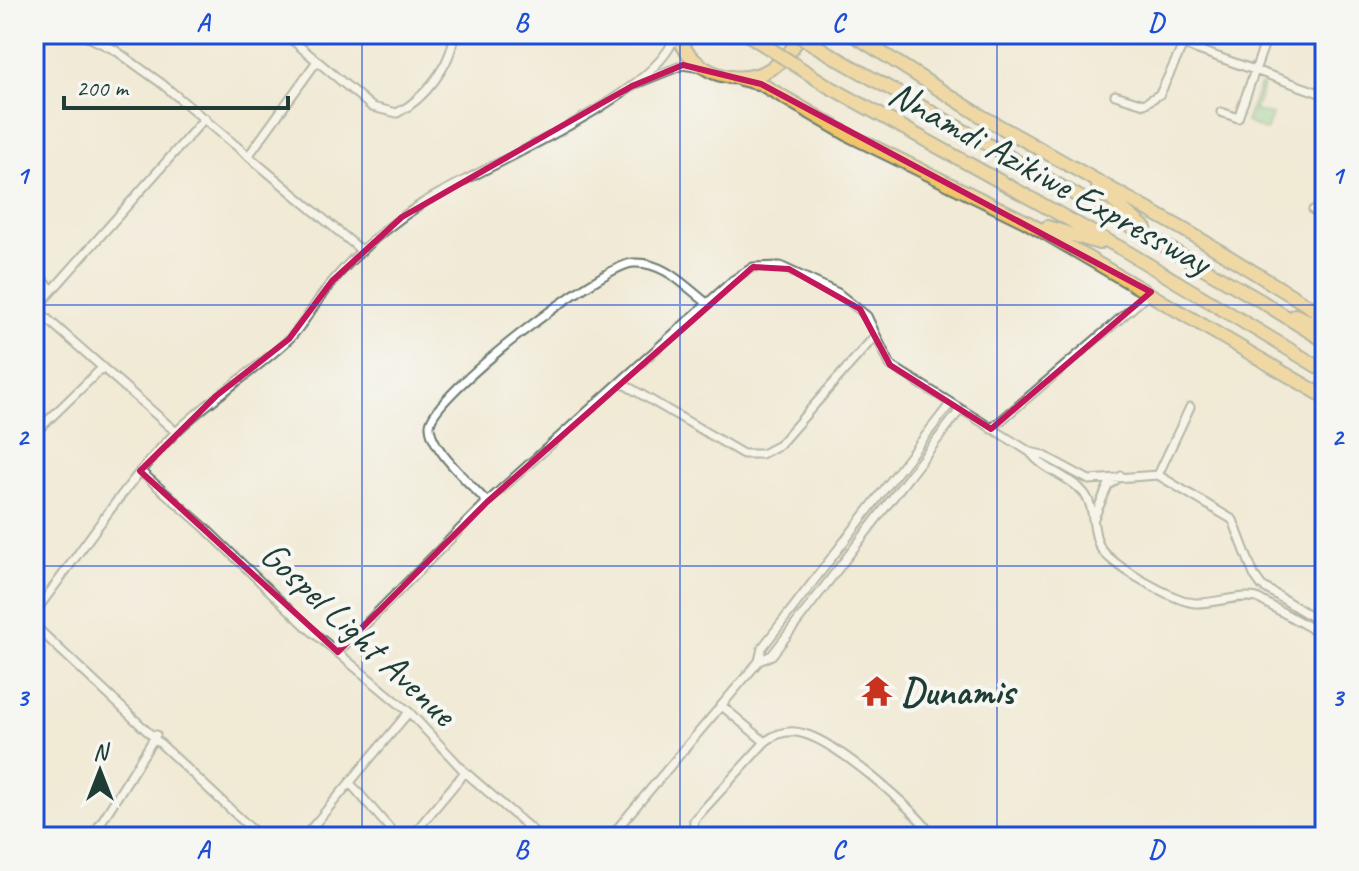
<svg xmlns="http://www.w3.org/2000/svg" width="1359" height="871" font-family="Caveat,sans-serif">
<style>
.green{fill:#80d091;stroke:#508662;stroke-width:2}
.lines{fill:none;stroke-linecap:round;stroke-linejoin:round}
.street-casing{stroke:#687a6d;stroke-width:11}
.highway-casing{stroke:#687a6d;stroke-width:16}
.street{stroke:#fff;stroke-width:7}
.highway{stroke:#f0c469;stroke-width:12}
.highway-bridge-casing{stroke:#687a6d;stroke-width:16;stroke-linecap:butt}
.highway-bridge{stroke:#f0c469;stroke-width:12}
.marked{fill:none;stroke:#c2185b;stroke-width:6;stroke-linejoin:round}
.grid{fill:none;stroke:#1d4ed8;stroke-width:2;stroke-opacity:0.55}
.labels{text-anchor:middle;stroke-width:8;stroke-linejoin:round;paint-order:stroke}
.street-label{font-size:38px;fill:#1f3d34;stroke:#f6f6f2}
.poi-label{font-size:38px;font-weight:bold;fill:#1f3d34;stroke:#f6f6f2;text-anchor:start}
.neatline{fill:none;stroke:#1d4ed8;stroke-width:3}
.grid-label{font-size:26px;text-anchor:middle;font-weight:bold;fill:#1d4ed8}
</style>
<rect width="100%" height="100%" fill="#f6f6f2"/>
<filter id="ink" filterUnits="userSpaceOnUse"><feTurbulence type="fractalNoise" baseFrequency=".0125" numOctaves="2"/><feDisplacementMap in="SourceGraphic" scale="16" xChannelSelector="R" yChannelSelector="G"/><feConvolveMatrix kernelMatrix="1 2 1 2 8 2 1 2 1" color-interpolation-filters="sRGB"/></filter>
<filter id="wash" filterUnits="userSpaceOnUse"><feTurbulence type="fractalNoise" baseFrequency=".006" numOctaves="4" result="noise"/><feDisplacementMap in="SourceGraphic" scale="32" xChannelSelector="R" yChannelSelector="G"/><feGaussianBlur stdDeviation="1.8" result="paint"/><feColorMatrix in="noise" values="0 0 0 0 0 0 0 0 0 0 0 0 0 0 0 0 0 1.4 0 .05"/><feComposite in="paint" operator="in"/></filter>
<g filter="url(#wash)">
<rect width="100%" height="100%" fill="#f1ead6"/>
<path class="green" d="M 1260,85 L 1263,86 L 1255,111 L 1272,115 L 1266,131 L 1246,122 Z"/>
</g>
<g filter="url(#ink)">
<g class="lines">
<defs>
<path id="street" d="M 82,34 L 115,50 L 161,83 L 362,251
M 285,34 L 372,107 L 397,113 C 424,100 452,64 454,34
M 1153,34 L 1325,95
M 1299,34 L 1325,43
M 638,83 L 683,65 L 701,68
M 1115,95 L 1144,104 L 1160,94 L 1183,45
M 1221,112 L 1238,118 L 1268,34
M 249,155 L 317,61
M 1313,210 L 1325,214
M 34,272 L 52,289
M 36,309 L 176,432
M 34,311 L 205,118
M 620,382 L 743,454 L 762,454 L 779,445 L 875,336
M 991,429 L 1150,293
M 34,434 L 103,367
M 1030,452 C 1044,471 1070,476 1084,493 C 1096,508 1091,531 1100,547 C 1110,565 1174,601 1195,603 C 1216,604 1236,594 1257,598 L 1325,636
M 140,471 L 202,525 L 308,628 L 409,712 L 465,772 L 540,837
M 1158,475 L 1190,407
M 487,502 C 472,485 429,448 430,425 C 431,396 600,266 633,263 C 663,261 685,286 707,303
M 1094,518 L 1108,486 L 1121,476
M 34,613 C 81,553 122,486 176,432 C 211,398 253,373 288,340 C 305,324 316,300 332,282 C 357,252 390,224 423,203 C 475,170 663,94 675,34
M 34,625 L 260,837
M 338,652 L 487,502 L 733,280 L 753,267 L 780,266 L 838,293 L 867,316 L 890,365 L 1030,452 L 1043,455 L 1089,480 L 1158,475 L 1233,520 L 1254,575 L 1262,586 L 1325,625
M 759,661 L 762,648 L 950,404
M 722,706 L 765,742
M 350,783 L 397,837
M 92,837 L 156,735
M 304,837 L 409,712
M 411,837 L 465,772
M 610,837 L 759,661 L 772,655 L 960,410
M 693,837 L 694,820 L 765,742 C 776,733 790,729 805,734 C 840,745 912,807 934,837"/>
<path id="highway" d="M 677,34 C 700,92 776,92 800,34
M 852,34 L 983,117 L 1195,236 L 1325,316
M 840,60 L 1261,301 L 1325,341
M 740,79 L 761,84 L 847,134 L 1025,221 L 1325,397
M 828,86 L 1124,250 L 1325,371
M 1098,188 L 1145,228
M 1047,227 L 1099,243
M 1295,315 L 1325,328"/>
</defs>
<use href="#street" class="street-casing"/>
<use href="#highway" class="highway-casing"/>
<use href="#street" class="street"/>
<use href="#highway" class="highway"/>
<defs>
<path id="highway-bridge" d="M 747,34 L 828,86
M 796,34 L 840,60"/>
</defs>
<use href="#highway-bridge" class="highway-bridge-casing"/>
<use href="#highway-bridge" class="highway-bridge"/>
</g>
</g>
<path d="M0 0H1359V871H0ZM 683,65 L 761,84 L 1151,292 L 991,429 L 890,365 L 860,309 L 789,269 L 753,267 L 487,502 L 338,652 L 140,471 L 216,396 L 289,339 L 332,281 L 402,217 L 632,86 Z" fill="#f1ead6" fill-opacity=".55" fill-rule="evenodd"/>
<path class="marked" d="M 683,65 L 761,84 L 1151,292 L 991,429 L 890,365 L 860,309 L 789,269 L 753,267 L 487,502 L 338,652 L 140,471 L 216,396 L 289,339 L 332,281 L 402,217 L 632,86 Z"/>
<path class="grid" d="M 362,34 L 362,837M 680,34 L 680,837M 997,34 L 997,837M 34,305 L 1325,305M 34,566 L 1325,566"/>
<defs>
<symbol id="temple-bare" viewBox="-9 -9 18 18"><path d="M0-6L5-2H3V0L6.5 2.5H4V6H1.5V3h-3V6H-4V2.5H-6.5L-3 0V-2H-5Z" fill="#c8321e" stroke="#f6f6f2" stroke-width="2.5" paint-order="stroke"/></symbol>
</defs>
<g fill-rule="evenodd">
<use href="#temple-bare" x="855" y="669" width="44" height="44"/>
</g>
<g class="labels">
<g class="street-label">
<text transform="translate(1050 177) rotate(29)" y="13">Nnamdi Azikiwe Expressway</text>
<text transform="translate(359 633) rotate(43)" y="13">Gospel Light Avenue</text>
</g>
<g class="poi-label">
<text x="901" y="704">Dunamis</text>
</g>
</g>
<rect width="1359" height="871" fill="none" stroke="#f6f6f2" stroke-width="88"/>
<g transform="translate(100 771)" stroke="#f6f6f2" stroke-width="6" paint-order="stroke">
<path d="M0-6L14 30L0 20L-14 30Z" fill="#1f3d34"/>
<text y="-12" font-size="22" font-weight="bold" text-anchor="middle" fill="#1f3d34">N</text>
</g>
<path d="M64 96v12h224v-12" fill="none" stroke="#1f3d34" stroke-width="4"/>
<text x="76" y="96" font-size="24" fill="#1f3d34" stroke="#f6f6f2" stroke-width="6" paint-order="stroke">200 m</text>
<rect x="44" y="44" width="1271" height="783" class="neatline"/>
<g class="grid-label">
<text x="203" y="31">A</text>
<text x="521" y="31">B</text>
<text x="838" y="31">C</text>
<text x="1156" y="31">D</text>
<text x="22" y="184">1</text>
<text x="1337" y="184">1</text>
<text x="22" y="445">2</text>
<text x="1337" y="445">2</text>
<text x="22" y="706">3</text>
<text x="1337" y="706">3</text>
<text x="203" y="858">A</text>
<text x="521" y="858">B</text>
<text x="838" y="858">C</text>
<text x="1156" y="858">D</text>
</g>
</svg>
